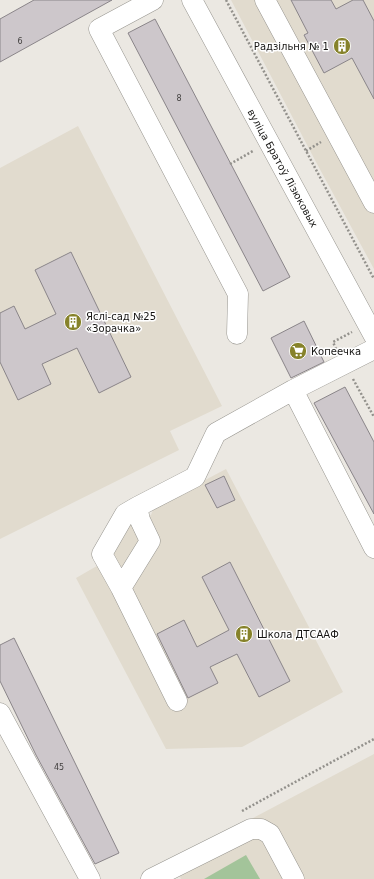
<svg xmlns="http://www.w3.org/2000/svg" width="374" height="879" font-family="'DejaVu Sans',sans-serif">
<style>
.built{fill:#e1dbce}
.green{fill:#a3c49a}
.building{fill:#cdc7cb;stroke:#8a8589}
.lines{fill:none;stroke-linecap:round;stroke-linejoin:round}
.minor-casing{stroke:#97958f;stroke-width:21}
.path{stroke:#93918c;stroke-width:2.5;stroke-dasharray:2 2;stroke-linecap:butt}
.minor{stroke:#fff;stroke-width:20}
.labels{text-anchor:middle;stroke-width:3;stroke-linejoin:round;paint-order:stroke}
.number-label{font-size:8px;fill:#434140}
.poi-label{font-size:10px;fill:#151412;stroke:#fff;text-anchor:start}
.street-label{font-size:10px;fill:#151412;stroke:#fff}
</style>
<rect width="100%" height="100%" fill="#ebe8e2"/>
<path class="built" d="M 231,0 L 374,0 L 374,269 L 316,162 Z
M 78,126 L 222,406 L 170,431 L 179,450 L 0,539 L 0,168 Z
M 226,469 L 343,692 L 242,747 L 166,749 L 76,578 L 109,559 L 129,525 L 151,515 L 154,507 Z
M 374,754 L 374,879 L 181,879 L 172,861 Z"/>
<path class="green" d="M 246,855 L 260,879 L 204,879 Z"/>
<path class="building" d="M 34,0 L 112,0 L 0,62 L 0,19 Z
M 291,0 L 331,0 L 336,9 L 353,0 L 363,0 L 374,21 L 374,99 L 352,58 L 324,73 L 304,35 L 308,33 Z
M 155,19 L 290,277 L 263,291 L 128,33 Z
M 71,252 L 131,377 L 99,393 L 77,348 L 42,364 L 51,384 L 18,400 L 0,362 L 0,313 L 14,306 L 25,329 L 56,314 L 35,270 Z
M 304,321 L 324,362 L 291,378 L 271,338 Z
M 345,387 L 374,442 L 374,514 L 314,403 Z
M 224,476 L 235,500 L 217,508 L 205,485 Z
M 230,562 L 290,681 L 259,697 L 237,654 L 210,667 L 218,683 L 188,698 L 157,634 L 184,620 L 197,647 L 229,630 L 202,577 Z
M 14,638 L 119,853 L 95,864 L 36,755 L 0,681 L 0,645 Z"/>
<g class="lines">
<defs>
<path id="minor" d="M 153,0 L 99,29 L 238,294 L 237,334
M 192,0 L 374,336
M 265,0 L 374,203
M 293,390 L 374,548
M 121,588 L 102,554 L 125,514 L 137,507
M 177,701 L 121,588 L 150,541 L 140,520 L 137,507 L 195,477 L 216,433 L 293,390 L 374,349
M 0,713 L 90,879
M 151,879 L 251,829 L 261,829 L 270,834 L 294,879"/>
</defs>
<use href="#minor" class="minor-casing"/>
<path class="path" d="M 226,0 L 374,279
M 306,151 L 321,142
M 230,164 L 253,151
M 336,349 L 333,342 L 352,332
M 353,379 L 374,417
M 242,811 L 374,739"/>
<use href="#minor" class="minor"/>
</g>
<defs>
<symbol id="building-disc" viewBox="-11 -11 22 22"><circle r="9.5" fill="#86822a" stroke="#fff"/><path d="M-4-6H4V6H1V3H-1V6H-4ZM-2.5-4.3h1.7v1.8h-1.7ZM.8-4.3h1.7v1.8H.8ZM-2.5-1h1.7V.8h-1.7ZM.8-1h1.7V.8H.8Z" fill="#fff"/></symbol>
<symbol id="supermarket-disc" viewBox="-11 -11 22 22"><circle r="9.5" fill="#86822a" stroke="#fff"/><path d="M-6-5.5h2.5l.6 2H6L4.5 2H-2.5L-4.4-4H-6ZM-1.5 3.2a1.3 1.3 0 1 0 .1 0ZM3 3.2a1.3 1.3 0 1 0 .1 0Z" fill="#fff"/></symbol>
</defs>
<g fill-rule="evenodd">
<use href="#building-disc" x="332" y="36" width="20" height="20"/>
<use href="#building-disc" x="63" y="312" width="20" height="20"/>
<use href="#supermarket-disc" x="288" y="341" width="20" height="20"/>
<use href="#building-disc" x="234" y="624" width="20" height="20"/>
</g>
<g class="labels">
<g class="number-label">
<text x="20" y="44">6</text>
<text x="179" y="101">8</text>
<text x="59" y="770">45</text>
</g>
<g class="poi-label">
<text x="329" y="50" text-anchor="end">Радзільня № 1</text>
<text x="86" y="320">Яслі-сад №25<tspan x="86" dy="12">«Зорачка»</tspan></text>
<text x="311" y="355">Копеечка</text>
<text x="257" y="638">Школа ДТСААФ</text>
</g>
<g class="street-label">
<text transform="translate(283 168) rotate(61)" y="4">вуліца Братоў Лізюковых</text>
</g>
</g>
</svg>
